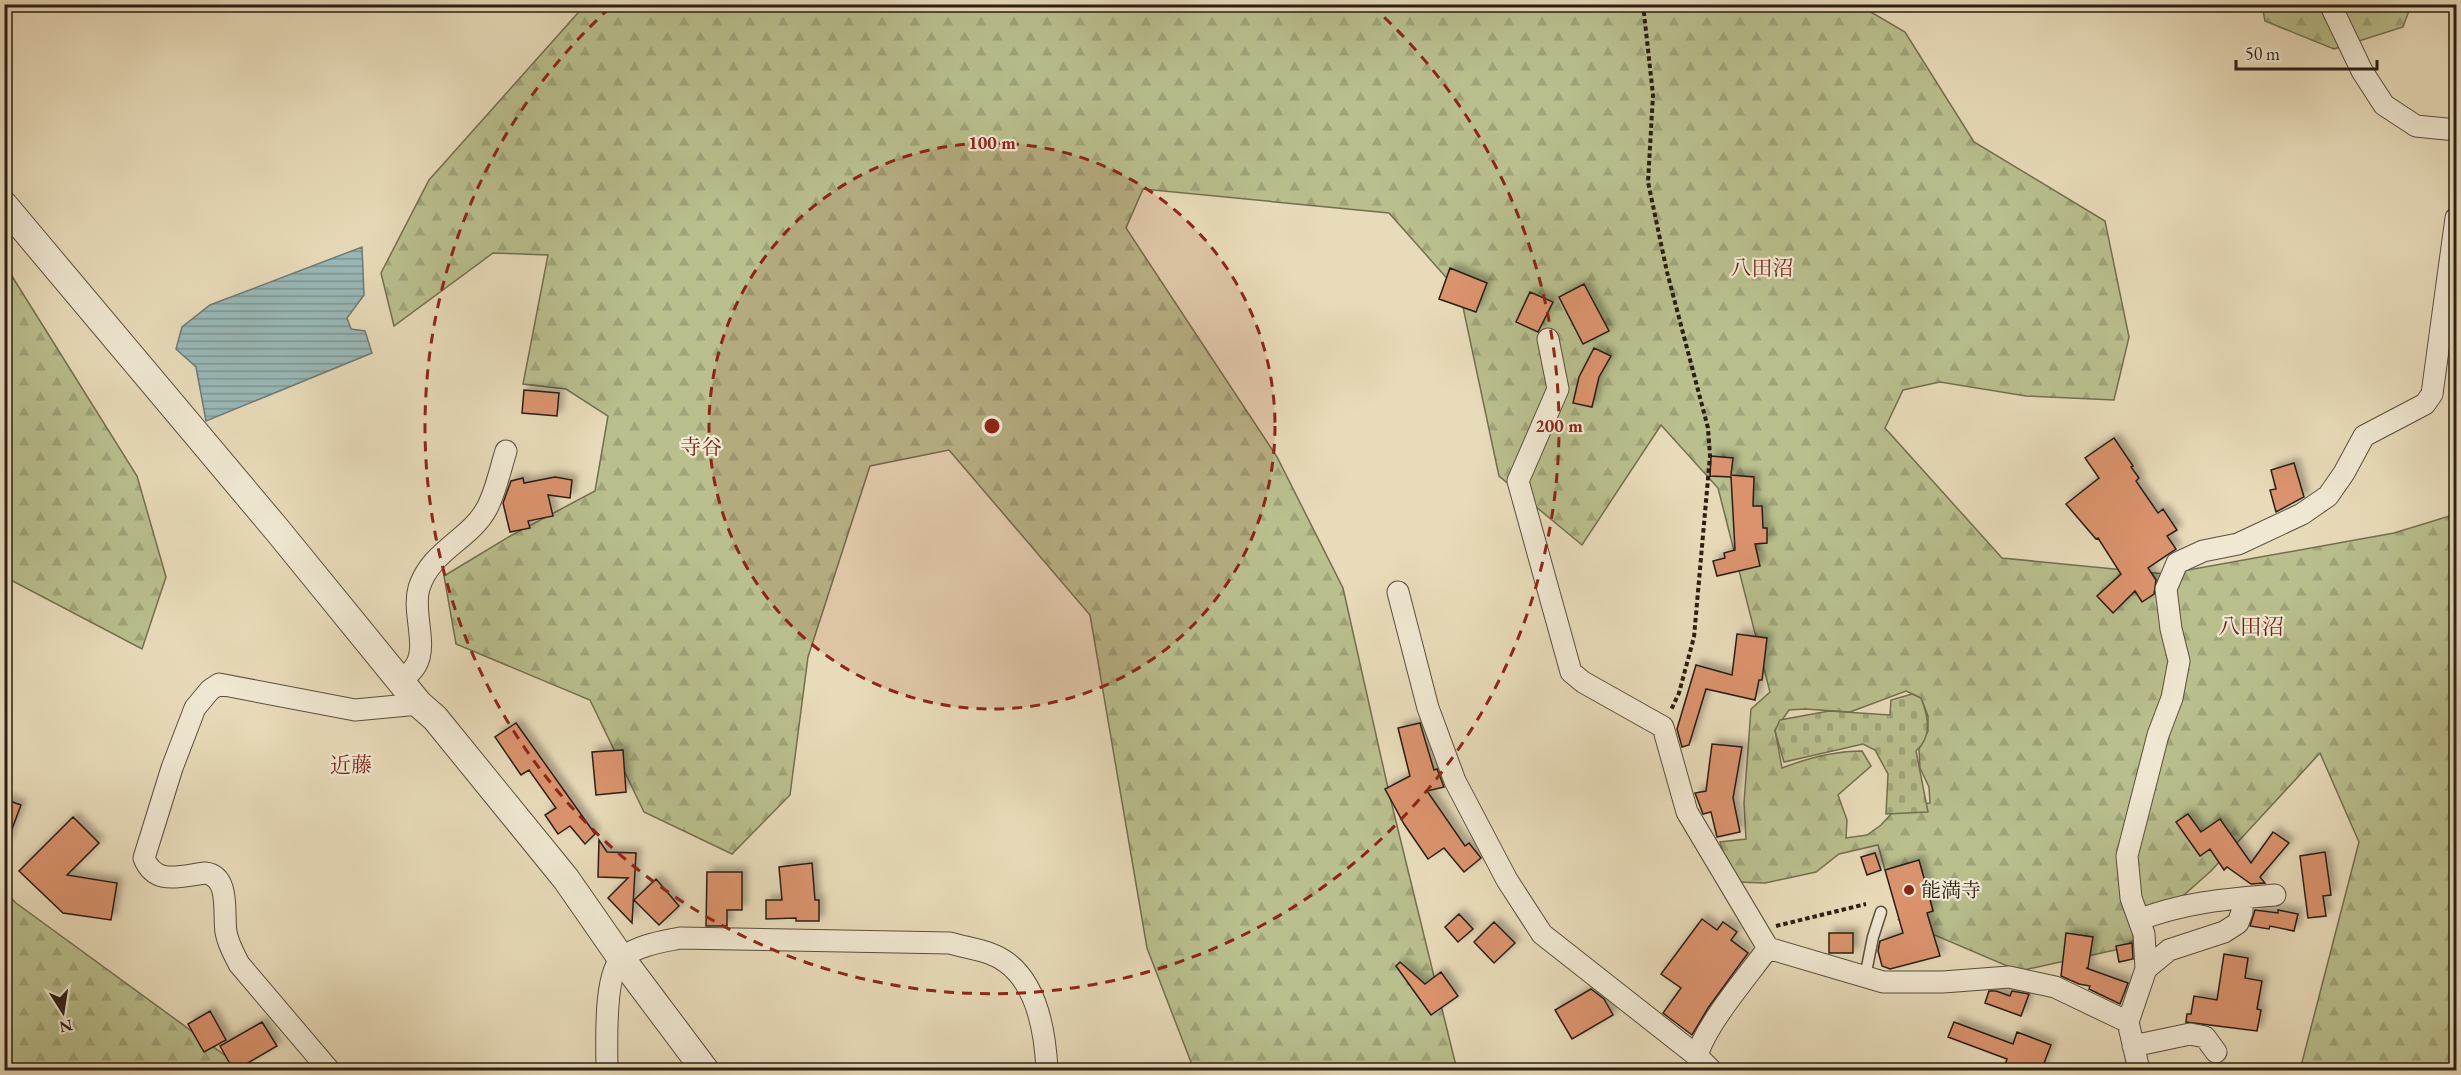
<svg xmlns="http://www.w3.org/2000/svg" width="2461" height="1075" font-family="'EB Garamond','Noto Serif JP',serif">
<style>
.forest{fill:url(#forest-firs);stroke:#726f50;stroke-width:1.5;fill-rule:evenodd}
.cemetery{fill:url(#cemetery-stones);stroke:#726f50;stroke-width:1.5}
.water{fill:url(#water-rules);stroke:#6d7b76;stroke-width:1.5}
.building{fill:#da936d;stroke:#2b1f14;stroke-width:1.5;filter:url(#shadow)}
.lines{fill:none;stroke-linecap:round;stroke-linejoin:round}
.service-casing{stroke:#5a4e3d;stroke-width:13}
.minor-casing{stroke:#5a4e3d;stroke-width:23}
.tertiary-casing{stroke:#5a4e3d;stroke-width:29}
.path{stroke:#2b1f14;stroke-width:4;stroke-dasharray:4.5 3;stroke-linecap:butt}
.service{stroke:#f0e8d2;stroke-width:10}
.minor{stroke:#f0e8d2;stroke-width:21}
.tertiary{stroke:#f0e8d2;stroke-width:27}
.ring{fill:none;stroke:#8f2418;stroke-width:3;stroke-dasharray:10 8}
.poi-dot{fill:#8f2418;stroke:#f0e8d2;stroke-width:2}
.labels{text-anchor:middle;stroke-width:4.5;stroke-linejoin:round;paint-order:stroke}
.poi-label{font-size:20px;fill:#2b1f14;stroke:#f0e8d2;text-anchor:start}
.neighbourhood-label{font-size:21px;fill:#7a1f14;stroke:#f0e8d2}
.quarter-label{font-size:22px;fill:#7a1f14;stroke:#f0e8d2}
.centre{fill:#8f2418;stroke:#f0e8d2;stroke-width:3}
.ring-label{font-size:18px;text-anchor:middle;font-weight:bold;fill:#8f2418;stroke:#f0e8d2;stroke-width:4.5;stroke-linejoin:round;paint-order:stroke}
</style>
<defs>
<pattern id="forest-firs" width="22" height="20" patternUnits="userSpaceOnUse" patternTransform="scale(1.5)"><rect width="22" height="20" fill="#b9bf8d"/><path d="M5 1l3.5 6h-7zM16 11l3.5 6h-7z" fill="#9fa479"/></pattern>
<pattern id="cemetery-stones" width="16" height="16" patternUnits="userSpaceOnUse" patternTransform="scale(1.5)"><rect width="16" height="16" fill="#b9bf8d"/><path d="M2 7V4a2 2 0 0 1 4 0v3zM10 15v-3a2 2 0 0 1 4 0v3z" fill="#9fa479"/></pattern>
<pattern id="water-rules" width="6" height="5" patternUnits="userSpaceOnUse" patternTransform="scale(1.5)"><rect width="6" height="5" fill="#99b9b8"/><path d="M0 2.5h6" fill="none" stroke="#7d9694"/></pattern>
<filter id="shadow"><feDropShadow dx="5" dy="-5" stdDeviation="3" flood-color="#0004"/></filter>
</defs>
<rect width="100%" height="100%" fill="#e8dbb9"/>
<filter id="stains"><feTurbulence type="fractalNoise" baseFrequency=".00333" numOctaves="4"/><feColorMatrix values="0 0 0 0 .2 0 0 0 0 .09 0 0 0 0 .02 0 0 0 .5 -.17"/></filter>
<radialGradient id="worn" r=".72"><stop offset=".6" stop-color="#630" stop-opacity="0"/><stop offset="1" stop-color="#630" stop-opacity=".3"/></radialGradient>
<path class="forest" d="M 585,5 L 1859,5 L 1905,32 L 1974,142 L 2105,221 L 2129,337 L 2114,400 L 2026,396 L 1940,382 L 1903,390 L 1885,428 L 2002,558 L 2166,574 L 2394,533 L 2456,514 L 2456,1070 L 2300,1070 L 2359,842 L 2320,753 L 2211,871 L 2124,948 L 2019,971 L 1899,920 L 1933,910 L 1919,861 L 1885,870 L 1878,845 L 1839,854 L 1816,872 L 1765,883 L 1737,882 L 1726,862 L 1720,842 L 1746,839 L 1744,803 L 1751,709 L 1770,692 L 1718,488 L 1661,425 L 1582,545 L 1499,476 L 1460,293 L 1389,213 L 1143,189 L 1126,228 L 1277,457 L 1343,588 L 1390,797 L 1457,1070 L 1194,1070 L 1147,948 L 1090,615 L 949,450 L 870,466 L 808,657 L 790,795 L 732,854 L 644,812 L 590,700 L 456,644 L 444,576 L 512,535 L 595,491 L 608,416 L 566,389 L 523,384 L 548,255 L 493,253 L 394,326 L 381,273 L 429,180 ZM 1906,691 L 1921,698 L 1928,716 L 1928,731 L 1919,749 L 1920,768 L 1929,787 L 1930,803 L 1917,804 L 1893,812 L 1881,825 L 1867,835 L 1846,838 L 1847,820 L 1838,795 L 1871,766 L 1862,751 C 1835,751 1808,758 1782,768 L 1775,730 L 1789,710 L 1805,709 L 1850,712 Z
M 2262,5 L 2411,5 L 2403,27 L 2334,49 L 2265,21 Z
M 5,265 L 137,476 L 166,577 L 142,649 L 5,577 Z
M 4,891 L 16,903 L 245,1070 L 5,1070 Z"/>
<path class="cemetery" d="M 1912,694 L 1921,698 C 1928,716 1933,736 1916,751 L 1928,812 L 1886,814 L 1888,774 L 1875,750 L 1863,744 L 1784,762 L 1775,731 L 1780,720 L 1829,711 L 1890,715 L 1891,700 Z"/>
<path class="water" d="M 362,247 L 364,295 L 347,318 L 351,329 L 365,331 L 372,353 L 206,421 L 196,367 L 176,349 L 182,327 L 210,305 Z"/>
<path class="building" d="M 1450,268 L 1487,283 L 1476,312 L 1439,299 Z
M 1584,284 L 1609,331 L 1583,344 L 1559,297 Z
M 1530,292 L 1553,302 L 1538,332 L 1516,322 Z
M 1594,348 L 1611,356 L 1599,377 L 1592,407 L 1573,403 L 1579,377 Z
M 524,390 L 559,393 L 557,416 L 522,413 Z
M 2114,438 L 2133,466 L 2131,467 L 2139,478 L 2136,481 L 2158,513 L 2163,509 L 2177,530 L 2167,536 L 2176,549 L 2148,568 L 2156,580 L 2154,594 L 2142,602 L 2135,591 L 2113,613 L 2097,596 L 2121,574 L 2098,538 L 2096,539 L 2066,504 L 2099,478 L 2085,458 Z
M 1711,456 L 1733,458 L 1731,475 L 1754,477 L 1753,506 L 1762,506 L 1763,528 L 1767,528 L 1767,543 L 1755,544 L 1760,566 L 1717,576 L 1713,561 L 1725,558 L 1724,553 L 1735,550 L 1731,477 L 1710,476 Z
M 2294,463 L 2304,497 L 2276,512 L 2270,490 L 2276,489 L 2271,470 Z
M 555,477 L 572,480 L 570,498 L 548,495 L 553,516 L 528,521 L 530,528 L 510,532 L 503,503 L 511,481 L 523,478 L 524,483 Z
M 1737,634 L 1767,638 L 1762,680 L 1759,680 L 1755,700 L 1706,689 L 1689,745 L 1682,747 L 1677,729 L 1696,665 L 1732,675 Z
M 516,723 L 595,834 L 585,844 L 570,826 L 558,834 L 545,815 L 556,808 L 529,770 L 521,775 L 495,737 Z
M 1420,723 L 1434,770 L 1437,769 L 1444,787 L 1427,791 L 1465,846 L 1469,843 L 1481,858 L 1464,872 L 1444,848 L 1428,859 L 1404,824 L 1385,789 L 1410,776 L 1398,728 Z
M 1712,744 L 1742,747 L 1733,798 L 1740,832 L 1717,837 L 1711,812 L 1703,814 L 1695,793 L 1706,791 Z
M 623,750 L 626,792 L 596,795 L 592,752 Z
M 4,799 L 21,805 L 6,845 L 4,845 Z
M 2188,814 L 2201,832 L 2220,819 L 2251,863 L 2273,832 L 2289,843 L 2260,877 L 2265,883 L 2251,884 L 2227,867 L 2224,870 L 2210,849 L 2200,856 L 2176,822 Z
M 73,817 L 99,843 L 67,875 L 117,883 L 111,920 L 63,913 L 19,871 Z
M 599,840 L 607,852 L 636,853 L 632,923 L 608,898 L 628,878 L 598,877 Z
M 2325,852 L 2331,895 L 2323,896 L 2326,916 L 2308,918 L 2300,856 Z
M 1875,853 L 1881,870 L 1867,875 L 1861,857 Z
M 1919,860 L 1933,911 L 1927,913 L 1940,956 L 1890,969 L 1882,966 L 1878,951 L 1880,941 L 1903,933 L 1885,870 Z
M 812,863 L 815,900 L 819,900 L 819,921 L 796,921 L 796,918 L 766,919 L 766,900 L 782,900 L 779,867 Z
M 707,872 L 742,872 L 742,910 L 727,910 L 727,926 L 706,926 Z
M 656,879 L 679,906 L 659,925 L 634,900 Z
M 2255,910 L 2278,913 L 2278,910 L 2298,914 L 2294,931 L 2270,926 L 2269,929 L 2250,926 Z
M 1459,914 L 1473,929 L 1458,942 L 1445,927 Z
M 1702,919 L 1717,930 L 1723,922 L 1737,932 L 1731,940 L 1748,953 L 1708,1008 L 1692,1035 L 1663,1013 L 1681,988 L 1661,974 Z
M 1494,922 L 1515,943 L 1494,963 L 1474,942 Z
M 1829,933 L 1853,933 L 1853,953 L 1829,953 Z
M 2066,933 L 2093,937 L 2088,968 L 2086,968 L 2128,983 L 2120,1004 L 2089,989 L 2090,986 L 2079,984 L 2061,976 Z
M 2132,943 L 2133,959 L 2119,962 L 2116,946 Z
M 2224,954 L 2248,958 L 2245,978 L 2262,981 L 2257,1009 L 2261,1010 L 2257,1031 L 2186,1022 L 2187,1014 L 2191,1014 L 2194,996 L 2217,1000 Z
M 1400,962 L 1425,984 L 1441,972 L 1458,996 L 1431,1015 L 1396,966 Z
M 1591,989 L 1604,999 L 1613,1015 L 1572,1039 L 1555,1010 Z
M 1989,991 L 1996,991 L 2010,996 L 2012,991 L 2029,994 L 2021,1016 L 1985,1003 Z
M 210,1011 L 226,1040 L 204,1052 L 188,1024 Z
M 262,1022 L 277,1046 L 234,1071 L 220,1046 Z
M 1954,1022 L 2013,1044 L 2017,1032 L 2051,1045 L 2041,1071 L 2003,1071 L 2007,1059 L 1948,1037 Z"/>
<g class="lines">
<defs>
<path id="service" d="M 1865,977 L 1873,937 L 1881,912"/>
<path id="minor" d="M 2330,4 L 2362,71 L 2384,105 L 2416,126 L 2456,130
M 1548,339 L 1558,389 L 1518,481 L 1571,672 L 1583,682 L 1663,727 L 1687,812 L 1768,948 L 1883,982 L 1943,982 L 2009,977 L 2055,987 L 2128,1022
M 1398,592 L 1428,708 L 1455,781 L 1507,880 L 1542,934 L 1697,1056 L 1711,1070
M 400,682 C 405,677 413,671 416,665 C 428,645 412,612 419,588 C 431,550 470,540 487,508 C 496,491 500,470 506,451
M 2139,920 C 2183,902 2228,899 2275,895
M 2146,969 L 2169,950 L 2224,932 L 2238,923 L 2242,912 L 2242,898
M 2133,1046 L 2190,1034 L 2205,1037 L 2216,1052
M 1697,1056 C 1706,1024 1748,976 1768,948
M 329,1070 L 239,964 C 234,954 228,944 226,932 C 223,915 231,876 205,873 C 180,876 155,886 144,858 L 172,768 L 195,708 L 210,690 L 219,684 L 355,710 L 419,704
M 607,1070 C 607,1046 603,972 623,957 C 639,945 661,942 680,938 L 950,943 C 963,947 978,949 991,954 C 1036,971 1045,1029 1047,1070
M 2139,1070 L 2128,1022 L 2146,969 L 2144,934 L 2131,898 L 2127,856 L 2158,735 L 2172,698 L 2179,661 L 2171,629 L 2166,589 L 2177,563 L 2203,551 L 2238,544 L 2302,514 L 2328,496 L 2344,473 L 2364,436 L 2425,404 L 2432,394 L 2456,218"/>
<path id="tertiary" d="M 4,205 L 278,531 L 419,704 L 435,718 L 566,879 L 621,958 L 705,1070"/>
</defs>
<use href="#service" class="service-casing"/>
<use href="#minor" class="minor-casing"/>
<use href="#tertiary" class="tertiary-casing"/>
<path class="path" d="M 1643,4 L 1653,95 L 1648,182 L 1667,272 L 1708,428 L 1710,456 L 1694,637 L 1679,693 L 1671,710
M 1776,926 L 1866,904"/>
<use href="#service" class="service"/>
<use href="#minor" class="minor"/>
<use href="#tertiary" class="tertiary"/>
</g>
<circle cx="992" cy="426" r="283" fill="#8f2418" fill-opacity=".12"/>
<g class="ring">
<circle cx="992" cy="426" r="283"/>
<path d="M1371 5A567 567 0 1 1 613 5"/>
</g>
<circle class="poi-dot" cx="1909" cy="890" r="6"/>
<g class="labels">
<g class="poi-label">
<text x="1921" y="897">能満寺</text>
</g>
<g class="neighbourhood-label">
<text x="1762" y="275">八田沼</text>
<text x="701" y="454">寺谷</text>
<text x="351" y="772">近藤</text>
</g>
<g class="quarter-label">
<text x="2251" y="634">八田沼</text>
</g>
</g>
<circle cx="992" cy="426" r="9" class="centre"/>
<g class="ring-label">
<text x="992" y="149">100 m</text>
<text x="1559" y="432">200 m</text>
</g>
<rect width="2461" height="1075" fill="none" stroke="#e8dbb9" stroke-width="24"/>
<rect x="6" y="6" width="2449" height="1063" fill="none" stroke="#2b1f14" stroke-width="3"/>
<rect x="12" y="12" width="2437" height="1051" fill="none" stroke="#2b1f14" stroke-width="1.5"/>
<g transform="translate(63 1012) rotate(168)" stroke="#f0e8d2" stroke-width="4.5" paint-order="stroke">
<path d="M0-4.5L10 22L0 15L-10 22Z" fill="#2b1f14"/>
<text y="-9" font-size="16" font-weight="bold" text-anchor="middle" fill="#2b1f14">N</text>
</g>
<path d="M2236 60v9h141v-9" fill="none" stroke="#2b1f14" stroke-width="3"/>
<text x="2245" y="60" font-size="18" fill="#2b1f14" stroke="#f0e8d2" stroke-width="4.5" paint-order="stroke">50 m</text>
<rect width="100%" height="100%" filter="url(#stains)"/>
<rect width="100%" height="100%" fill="url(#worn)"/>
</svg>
